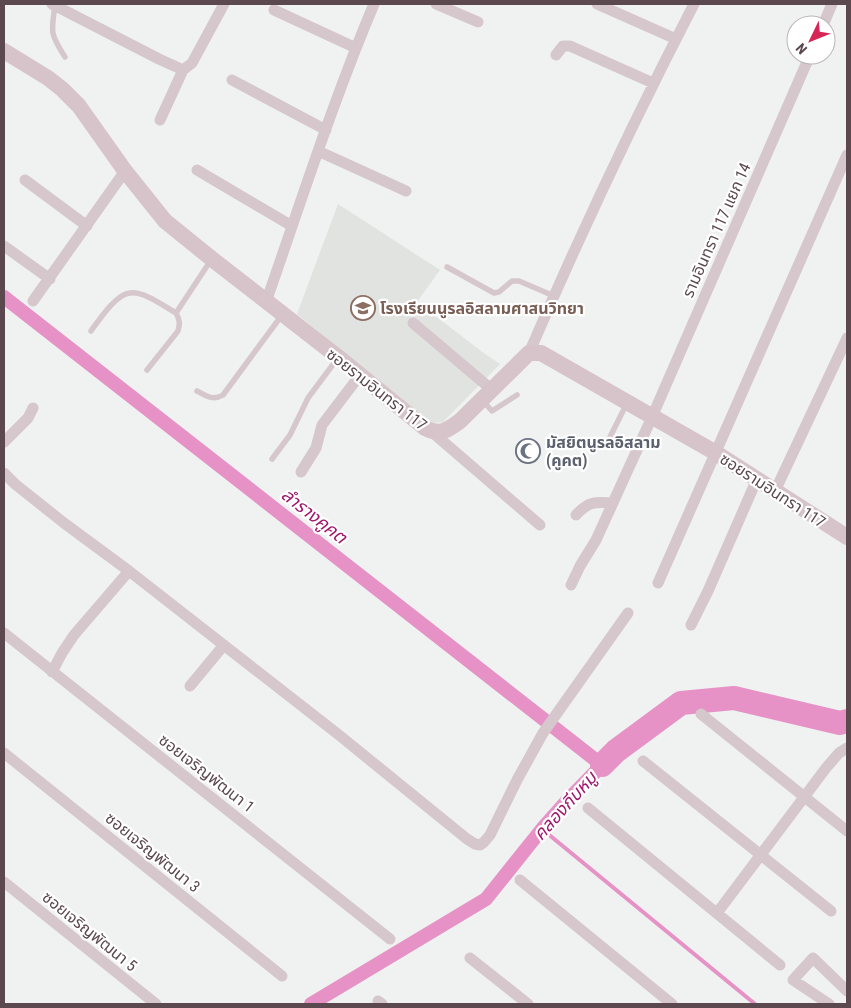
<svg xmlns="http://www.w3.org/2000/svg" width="851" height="1008" font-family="'Roboto Condensed','Noto Sans Thai',sans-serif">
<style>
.education{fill:#e1e3e1}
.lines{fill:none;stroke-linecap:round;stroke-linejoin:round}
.stream{stroke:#e692c6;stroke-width:4}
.canal{stroke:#e692c6;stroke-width:14}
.river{stroke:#e692c6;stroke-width:24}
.lane{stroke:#d5c7cc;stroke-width:5.5}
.street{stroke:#d5c7cc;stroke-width:11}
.secondary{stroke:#d7c4ca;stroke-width:16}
.labels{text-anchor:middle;stroke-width:4.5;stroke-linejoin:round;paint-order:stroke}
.street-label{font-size:16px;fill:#5b494f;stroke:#fff}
.education-label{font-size:16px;font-weight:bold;fill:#785e54;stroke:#fff;text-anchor:start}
.worship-label{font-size:16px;font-weight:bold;fill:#5b616d;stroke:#fff;text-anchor:start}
.water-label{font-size:18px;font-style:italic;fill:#a0176c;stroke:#fff}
</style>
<rect width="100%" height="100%" fill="#eff2f0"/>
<path class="education" d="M 338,204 L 440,270 L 417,302 L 485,354 L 500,364 L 443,422 L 431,423 L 297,314 Z"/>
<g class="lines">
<path class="stream" d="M 542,829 L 755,1004"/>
<path class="canal" d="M 4,297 L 602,765 L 566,802 L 542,829 L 486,899 L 311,1004"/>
<path class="river" d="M 602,765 L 616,751 L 681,703 L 734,698 L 840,723 L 847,721"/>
<path class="lane" d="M 55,6 C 51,32 50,34 65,57
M 447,267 L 494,293 L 499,292 L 512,281 L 519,281 L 554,296
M 91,331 C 99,320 116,294 130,293 C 144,291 165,307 176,313
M 147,370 L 178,331 C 180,324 180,320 176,313 L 211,260
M 197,391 C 206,396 213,401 223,395 L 282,315
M 483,401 L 492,411 L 517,395
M 609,439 L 627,403
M 272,459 L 290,435 L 308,398 L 337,359"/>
<path class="street" d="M 52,4 L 159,59 L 183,70
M 436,4 L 478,22
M 597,4 L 676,39
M 274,10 L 356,48
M 823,25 L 832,4
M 556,55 L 563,46 L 570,46 L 653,83
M 232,80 L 326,130
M 160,120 L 183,70 L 192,63 L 224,4
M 318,151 L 406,191
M 197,170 L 292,226
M 25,180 L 87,226
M 4,246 L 50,279
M 33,301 L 125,171
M 266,302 C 301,202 333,101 374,4
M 413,323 L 491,389
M 529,353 C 580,235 635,118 694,4
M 432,432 L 540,525
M 4,442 L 28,418 L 33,408
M 301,472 L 316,448 L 322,425 L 360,375
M 4,473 L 15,484 L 64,523 L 129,571 L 339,735 L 467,839 L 475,844 L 480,845 L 484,842 L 490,835 L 517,780 L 543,733 L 628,613
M 775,491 L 847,338
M 576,515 C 589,501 595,502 613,503
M 658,583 L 847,155
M 571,585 L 580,566 L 596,540 L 652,417 L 810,55
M 691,625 L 708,591 L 757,479
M 4,633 L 390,939
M 52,672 L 62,653 L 74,635 L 129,571
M 190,686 L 224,645
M 701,714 L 847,831
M 4,753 L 282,976
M 643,761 L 831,911
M 588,808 L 780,965
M 520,880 L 672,1004
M 4,882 L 156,1004
M 717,913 L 826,768 L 839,753 L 847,748
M 470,958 L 528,1004
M 378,1001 L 382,1004
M 829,1004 L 793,980 L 813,958 L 847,991"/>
<path class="secondary" d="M 4,51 L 48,78 L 62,89 L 79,106 L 125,171 L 165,221 L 212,259 L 338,357 L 425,428 C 440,436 448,430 460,421 L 529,353 L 541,353 L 716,453 L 847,537"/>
</g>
<defs>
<symbol id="school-ring" viewBox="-11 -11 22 22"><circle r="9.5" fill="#fff" stroke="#8d6e63" stroke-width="1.5"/><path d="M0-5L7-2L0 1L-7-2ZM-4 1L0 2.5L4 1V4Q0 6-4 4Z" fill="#8d6e63"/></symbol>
<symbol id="mosque-ring" viewBox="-11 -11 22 22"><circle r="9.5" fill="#fff" stroke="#6b7280" stroke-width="1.5"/><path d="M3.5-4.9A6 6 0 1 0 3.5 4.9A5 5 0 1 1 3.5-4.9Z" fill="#6b7280"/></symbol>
</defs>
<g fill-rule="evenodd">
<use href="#school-ring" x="349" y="294" width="28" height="28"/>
<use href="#mosque-ring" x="514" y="437" width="28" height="28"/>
</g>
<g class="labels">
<g class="street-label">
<text transform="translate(716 230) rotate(-66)" y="6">รามอินทรา 117 แยก 14</text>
<text transform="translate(377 389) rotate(38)" y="6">ซอยรามอินทรา 117</text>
<text transform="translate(773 490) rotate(33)" y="6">ซอยรามอินทรา 117</text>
<text transform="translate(207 773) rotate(38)" y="6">ซอยเจริญพัฒนา 1</text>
<text transform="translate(153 852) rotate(39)" y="6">ซอยเจริญพัฒนา 3</text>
<text transform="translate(90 931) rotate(39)" y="6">ซอยเจริญพัฒนา 5</text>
</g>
<g class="education-label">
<text x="380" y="314">โรงเรียนนูรลอิสลามศาสนวิทยา</text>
</g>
<g class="worship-label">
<text x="546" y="448">มัสยิตนูรลอิสลาม<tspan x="546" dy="18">(คูคต)</tspan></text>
</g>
<g class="water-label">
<text transform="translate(314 516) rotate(38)" y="6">ลำรางคูคต</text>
<text transform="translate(565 806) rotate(-48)" y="6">คลองกีบหมู</text>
</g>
</g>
<rect width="851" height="1008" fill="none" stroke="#5b494f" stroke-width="10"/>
<g transform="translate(811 40) rotate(227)"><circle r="24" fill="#ffffff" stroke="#bdb6b9"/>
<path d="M0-4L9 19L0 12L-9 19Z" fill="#d52655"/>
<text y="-8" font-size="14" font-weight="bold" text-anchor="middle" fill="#5b494f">N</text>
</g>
</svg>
